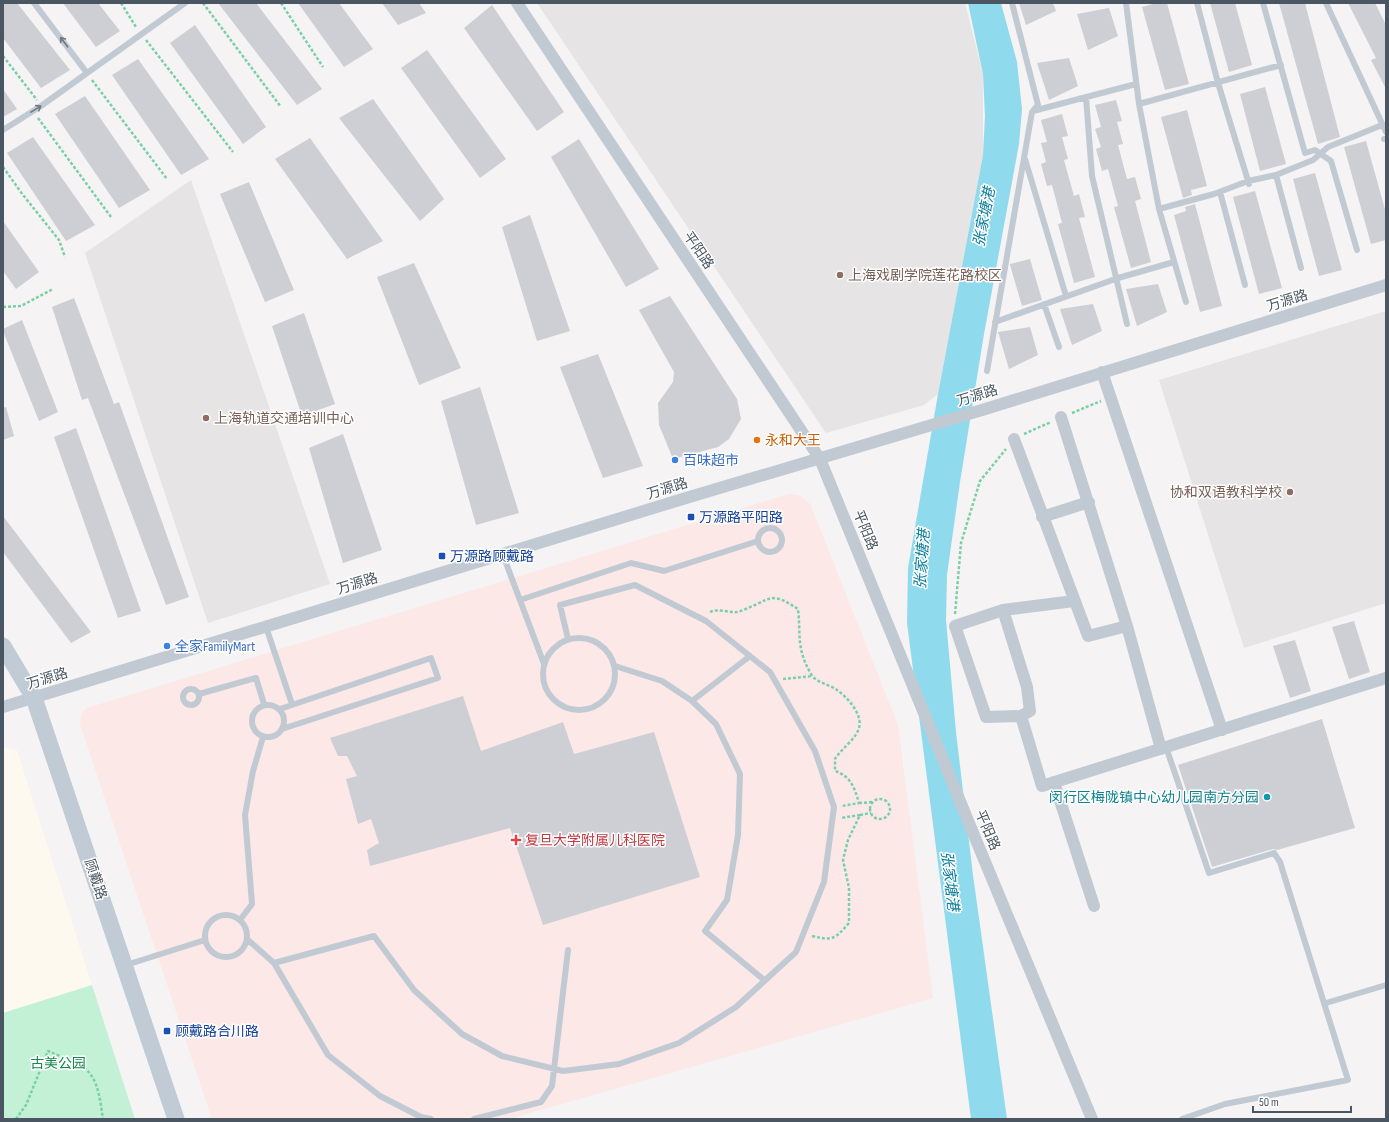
<svg xmlns="http://www.w3.org/2000/svg" width="1389" height="1122" font-family="'Sofia Sans Condensed','Noto Sans SC',sans-serif">
<style>
.commercial{fill:#fdf9ef}
.education{fill:#e6e4e5}
.medical{fill:#fce8e6}
.green{fill:#c3f1d5}
.water{fill:#90daee}
.building{fill:#cdcfd5}
.lines{fill:none;stroke-linecap:round;stroke-linejoin:round}
.path{stroke:#7ad0a6;stroke-width:2.5;stroke-dasharray:3 2;stroke-linecap:butt}
.service{stroke:#c1cad2;stroke-width:6}
.minor{stroke:#c1cad2;stroke-width:12}
.secondary{stroke:#c1cbd6;stroke-width:17}
.oneway{stroke:#6e7983}
.education-dot{fill:#8d6e63;stroke:#fff;stroke-width:1.5}
.food-dot{fill:#e8710a;stroke:#fff;stroke-width:1.5}
.shop-dot{fill:#3f7fe0;stroke:#fff;stroke-width:1.5}
.transit-dot{fill:#1a4fb4;stroke:#fff;stroke-width:1.5}
.culture-dot{fill:#0f9aa8;stroke:#fff;stroke-width:1.5}
.health-dot{fill:#e0444e;stroke:#fff;stroke-width:1.5}
.labels{text-anchor:middle;stroke-width:3;stroke-linejoin:round;paint-order:stroke}
.street-label{font-size:14px;fill:#4a5661;stroke:#fff}
.education-label{font-size:14px;fill:#785e54;stroke:#fff;text-anchor:start}
.food-label{font-size:14px;fill:#c56008;stroke:#fff;text-anchor:start}
.shop-label{font-size:14px;fill:#366cbe;stroke:#fff;text-anchor:start}
.transit-label{font-size:14px;fill:#164399;stroke:#fff;text-anchor:start}
.culture-label{font-size:14px;fill:#0d838f;stroke:#fff;text-anchor:end}
.health-label{font-size:14px;fill:#be3a42;stroke:#fff;text-anchor:start}
.park-label{font-size:14px;fill:#17864f;stroke:#fff}
.water-label{font-size:15px;font-style:italic;fill:#0c7c9b;stroke:#fff}
</style>
<rect width="100%" height="100%" fill="#f5f3f3"/>
<path class="commercial" d="M 3,747 L 17,750 L 92,985 L 3,1013 Z"/>
<path class="education" d="M 537,3 L 965,3 L 983,74 L 983,155 L 938,394 L 924,405 L 826,433 Z
M 191,180 L 330,584 L 208,623 L 85,253 Z
M 1386,311 L 1386,603 L 1244,648 L 1159,380 Z"/>
<path class="medical" d="M 789,494 L 801,496 L 810,504 L 898,725 L 933,998 L 509,1119 L 212,1119 L 80,724 L 81,714 L 87,708 Z"/>
<path class="green" d="M 92,985 L 135,1119 L 3,1119 L 3,1013 Z"/>
<path class="water" d="M 968,3 L 1001,3 L 1017,62 L 1022,109 L 1019,144 L 984,334 L 960,482 L 947,575 L 946,620 L 956,732 L 973,875 L 1007,1119 L 971,1119 L 907,623 L 908,568 L 938,394 L 983,155 L 985,116 L 983,74 Z"/>
<path class="building" d="M 3,3 L 17,3 L 70,70 L 41,88 L 3,38 Z
M 63,3 L 98,3 L 120,31 L 96,47 Z
M 218,3 L 256,3 L 322,89 L 297,105 Z
M 298,3 L 339,3 L 373,49 L 344,67 Z
M 382,3 L 419,3 L 426,13 L 398,25 Z
M 1019,3 L 1053,3 L 1056,11 L 1026,25 Z
M 1157,3 L 1167,3 L 1189,84 L 1165,90 L 1142,7 Z
M 1210,3 L 1235,3 L 1252,65 L 1229,72 Z
M 1279,3 L 1305,3 L 1340,137 L 1318,144 Z
M 1348,3 L 1375,3 L 1386,25 L 1386,89 L 1371,60 L 1376,58 Z
M 492,5 L 564,112 L 537,131 L 464,28 Z
M 1109,8 L 1118,36 L 1088,50 L 1077,14 Z
M 195,25 L 266,127 L 243,144 L 170,43 Z
M 427,50 L 506,159 L 480,178 L 401,68 Z
M 1069,58 L 1078,86 L 1049,100 L 1037,63 Z
M 138,59 L 209,159 L 181,175 L 112,75 Z
M 1265,87 L 1286,164 L 1260,171 L 1240,94 Z
M 3,89 L 17,109 L 3,117 Z
M 85,96 L 150,190 L 119,208 L 55,114 Z
M 373,99 L 444,199 L 420,221 L 339,118 Z
M 1116,100 L 1122,121 L 1117,122 L 1123,144 L 1118,145 L 1127,179 L 1135,177 L 1141,199 L 1135,201 L 1151,262 L 1131,268 L 1114,207 L 1118,206 L 1108,169 L 1102,171 L 1096,149 L 1101,147 L 1095,129 L 1101,127 L 1095,105 Z
M 1187,110 L 1207,186 L 1191,190 L 1192,195 L 1183,198 L 1161,117 Z
M 1062,114 L 1068,136 L 1062,137 L 1068,159 L 1064,160 L 1074,196 L 1079,194 L 1085,217 L 1079,218 L 1095,277 L 1074,283 L 1058,224 L 1062,223 L 1052,185 L 1047,186 L 1041,164 L 1046,162 L 1041,143 L 1047,142 L 1041,120 Z
M 33,137 L 95,225 L 66,241 L 7,153 Z
M 310,138 L 383,241 L 347,259 L 275,159 Z
M 579,139 L 659,269 L 626,287 L 551,157 Z
M 1366,141 L 1386,213 L 1386,240 L 1371,244 L 1344,147 Z
M 1315,173 L 1342,270 L 1319,276 L 1293,179 Z
M 249,182 L 294,290 L 265,302 L 220,194 Z
M 1255,191 L 1282,288 L 1259,294 L 1233,197 Z
M 1195,204 L 1222,306 L 1200,312 L 1174,215 L 1186,211 L 1185,207 Z
M 530,215 L 570,331 L 537,341 L 502,227 Z
M 3,221 L 39,272 L 16,289 L 3,271 Z
M 1030,259 L 1042,300 L 1022,306 L 1010,265 L 1010,264 Z
M 414,263 L 461,368 L 419,385 L 377,277 Z
M 1158,284 L 1167,312 L 1137,326 L 1126,289 Z
M 670,296 L 737,399 L 741,419 L 729,439 L 718,447 L 673,459 L 659,425 L 658,403 L 673,382 L 674,372 L 639,310 Z
M 74,298 L 114,404 L 119,402 L 189,597 L 166,605 L 88,398 L 82,400 L 52,307 Z
M 1093,304 L 1102,331 L 1072,345 L 1060,309 Z
M 304,313 L 335,404 L 302,416 L 272,326 Z
M 22,320 L 58,412 L 39,421 L 3,331 L 3,329 Z
M 1030,327 L 1038,355 L 1009,369 L 998,332 Z
M 598,354 L 643,466 L 603,478 L 560,367 Z
M 480,387 L 519,513 L 476,525 L 441,401 Z
M 6,407 L 14,436 L 3,440 L 3,408 Z
M 76,428 L 141,611 L 118,618 L 54,437 Z
M 343,434 L 382,550 L 343,563 L 309,448 Z
M 3,516 L 91,632 L 71,643 L 3,552 Z
M 1354,621 L 1370,672 L 1349,679 L 1332,627 Z
M 1295,640 L 1311,691 L 1290,698 L 1273,646 Z
M 463,696 L 481,751 L 563,722 L 574,754 L 654,732 L 700,877 L 543,925 L 510,828 L 370,866 L 367,850 L 379,843 L 371,819 L 358,824 L 346,779 L 357,776 L 347,756 L 338,756 L 330,738 Z
M 1322,719 L 1355,828 L 1277,850 L 1273,849 L 1212,867 L 1178,765 Z"/>
<g class="lines">
<path class="path" d="M 121,3 L 136,27
M 203,3 L 281,107
M 281,3 L 323,67
M 146,40 L 233,152
M 3,56 L 37,100
M 92,80 L 167,179
M 38,118 L 111,217
M 3,167 L 23,195 L 59,240 L 65,257
M 3,307 L 21,306 L 53,289
M 1072,413 L 1101,401
M 1024,434 L 1051,422
M 710,612 C 718,608 729,613 737,612 C 747,610 767,598 772,598 C 782,598 790,604 798,609 C 801,636 796,648 811,674 C 816,683 829,684 837,690 C 847,697 863,714 859,728 C 856,739 841,749 835,759 L 835,771 C 851,776 855,789 859,803 L 842,806
M 955,614 L 961,543 L 980,481 L 1006,449
M 783,679 L 812,676
M870 809a10 10 0 1 1 20 0a10 10 0 1 1-20 0Z
M 859,803 L 873,802
M 860,815 L 871,813
M 812,936 C 833,941 835,939 849,923 L 849,888 L 843,860 L 848,840 L 860,815 L 841,818
M 16,1119 L 26,1105 L 48,1051 C 59,1056 73,1060 83,1067 C 99,1078 100,1101 103,1119"/>
<path class="service" d="M 34,3 L 87,73
M 1126,3 L 1139,104 L 1159,209 L 1186,302
M 1197,3 L 1218,83 L 1249,184
M 1263,3 L 1305,153 L 1315,150 L 1331,161 L 1357,250
M 1326,3 L 1386,132
M 1086,97 L 1092,176 L 1127,324
M 1139,104 L 1281,65
M 1033,111 L 1136,84
M 3,130 L 41,106 L 185,3
M 1384,139 L 1386,139
M 1025,159 L 1066,296
M 1276,175 L 1301,268
M 1220,192 L 1245,285
M 1159,209 L 1214,194 L 1248,181 L 1276,175 L 1313,160 L 1328,147 L 1382,125
M 1044,304 L 1059,347
M 995,322 L 1118,278 L 1174,262
M 987,371 L 1032,112 L 1038,105 L 1012,3
M758 540a12 12 0 1 1 24 0a12 12 0 1 1-24 0Z
M 503,555 L 544,664
M 520,600 L 631,563 L 664,571 L 758,541
M 266,627 L 292,704
M543 674a36 36 0 1 1 72 0a36 36 0 1 1-72 0Z
M 615,666 L 662,681 L 692,701 L 716,724 L 740,774 L 738,835 L 727,900 L 705,931 L 764,980
M183 697a8 8 0 1 1 16 0a8 8 0 1 1-16 0Z
M 199,694 L 256,678 L 264,704
M 692,701 L 750,656
M252 721a16 16 0 1 1 32 0a16 16 0 1 1-32 0Z
M 280,709 L 431,658 L 438,678 L 282,729
M 1166,747 L 1209,873 L 1274,853 L 1280,862 L 1348,1080 L 1225,1104 L 1182,1119
M205 936a21 21 0 1 1 42 0a21 21 0 1 1-42 0Z
M 240,920 L 252,904 L 245,815 L 253,771 L 263,737
M 247,939 L 274,963 L 374,936 L 414,990 L 462,1034 L 502,1056 L 563,1071 L 619,1064 L 679,1043 L 736,1007 L 796,952 L 824,882 L 834,807 L 815,751 L 770,672 L 706,621 L 635,585 L 560,605 L 568,639
M 274,963 L 328,1055 L 380,1096 L 421,1117 L 431,1119
M 126,965 L 205,940
M 1326,1003 L 1386,985
M 474,1119 L 541,1102 L 552,1086 L 568,950"/>
<path class="minor" d="M 517,3 L 820,459 L 971,828 L 1092,1119
M 1102,372 L 1222,730
M 1061,417 L 1127,626
M 1014,439 L 1088,636 L 1127,626 L 1161,749
M 1042,517 L 1089,502
M 1003,610 L 1027,687 L 1030,711 L 1021,716 L 986,717 L 955,626 Z
M 1003,610 L 1074,601
M 3,707 L 686,498 L 982,410 L 1386,285
M 1021,716 L 1042,786 L 1386,678
M 1054,782 L 1094,906"/>
<path class="secondary" d="M 3,646 L 34,698 L 176,1119"/>
</g>
<defs><path id="oneway-shaft" d="M-6 0H5M1.5-3L5.5 0L1.5 3" fill="none" stroke-width="1.6" stroke-linecap="round" stroke-linejoin="round"/></defs>
<g class="oneway">
<use href="#oneway-shaft" transform="translate(64 42) rotate(-127)"/>
<use href="#oneway-shaft" transform="translate(36 109) rotate(-31)"/>
</g>
<g class="education-dot">
<circle cx="840" cy="275" r="4"/>
<circle cx="206" cy="418" r="4"/>
<circle cx="1290" cy="492" r="4"/>
</g>
<circle class="food-dot" cx="757" cy="440" r="4"/>
<g class="shop-dot">
<circle cx="675" cy="460" r="4"/>
<circle cx="167" cy="646" r="4"/>
</g>
<g class="transit-dot">
<rect x="687" y="513" width="8" height="8" rx="2"/>
<rect x="438" y="552" width="8" height="8" rx="2"/>
<rect x="163" y="1027" width="8" height="8" rx="2"/>
</g>
<circle class="culture-dot" cx="1267" cy="797" r="4"/>
<path class="health-dot" d="M514 834h4v4h4v4h-4v4h-4v-4h-4v-4h4z"/>
<g class="labels">
<g class="street-label">
<text transform="translate(699 250) rotate(56)" y="5">平阳路</text>
<text transform="translate(1287 300) rotate(-17)" y="5">万源路</text>
<text transform="translate(977 395) rotate(-17)" y="5">万源路</text>
<text transform="translate(667 488) rotate(-17)" y="5">万源路</text>
<text transform="translate(866 530) rotate(68)" y="5">平阳路</text>
<text transform="translate(357 583) rotate(-17)" y="5">万源路</text>
<text transform="translate(47 678) rotate(-17)" y="5">万源路</text>
<text transform="translate(988 830) rotate(67)" y="5">平阳路</text>
<text transform="translate(96 879) rotate(71)" y="5">顾戴路</text>
</g>
<g class="education-label">
<text x="848" y="280">上海戏剧学院莲花路校区</text>
<text x="214" y="423">上海轨道交通培训中心</text>
<text x="1282" y="497" text-anchor="end">协和双语教科学校</text>
</g>
<g class="food-label">
<text x="765" y="445">永和大王</text>
</g>
<g class="shop-label">
<text x="683" y="465">百味超市</text>
<text x="175" y="651">全家FamilyMart</text>
</g>
<g class="transit-label">
<text x="699" y="522">万源路平阳路</text>
<text x="450" y="561">万源路顾戴路</text>
<text x="175" y="1036">顾戴路合川路</text>
</g>
<g class="culture-label">
<text x="1259" y="802">闵行区梅陇镇中心幼儿园南方分园</text>
</g>
<g class="health-label">
<text x="525" y="845">复旦大学附属儿科医院</text>
</g>
<g class="park-label">
<text x="58" y="1068">古美公园</text>
</g>
<g class="water-label">
<text transform="translate(984 217) rotate(-79)" y="5">张家塘港</text>
<text transform="translate(922 559) rotate(-86)" y="5">张家塘港</text>
<text transform="translate(950 881) rotate(83)" y="5">张家塘港</text>
</g>
</g>
<rect width="1389" height="1122" fill="none" stroke="#4a5661" stroke-width="8"/>
<path d="M1253 1106v6h98v-6" fill="none" stroke="#4a5661" stroke-width="2"/>
<text x="1259" y="1106" font-size="12" fill="#4a5661" stroke="#ffffff" stroke-width="3" paint-order="stroke">50 m</text>
</svg>
